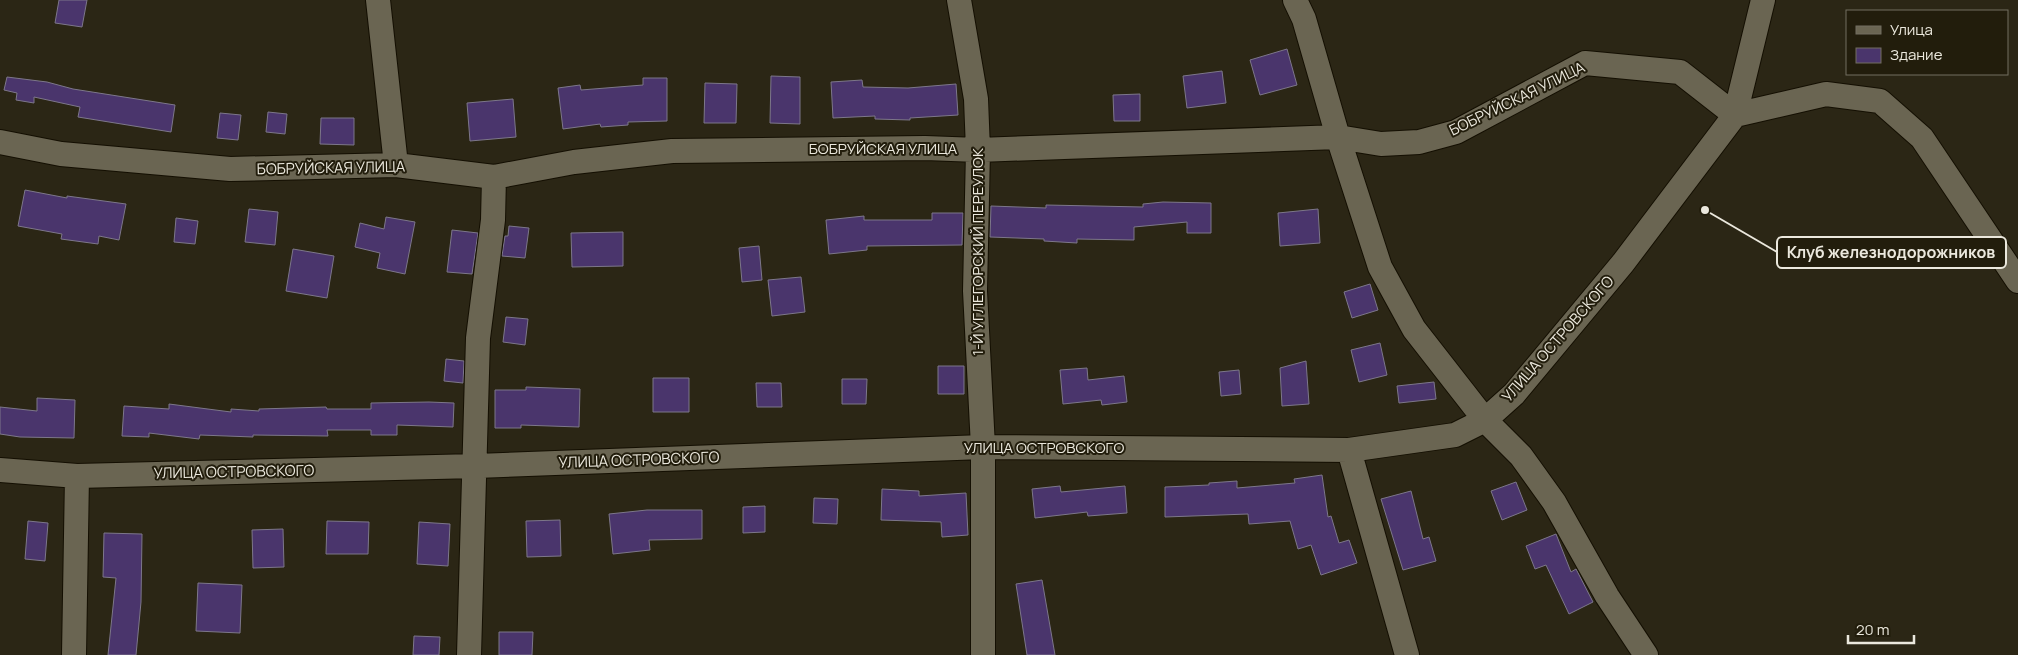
<svg xmlns="http://www.w3.org/2000/svg" width="2018" height="655" font-family="Manrope,sans-serif">
<style>
.building{fill:#4a356c;stroke:#7d778a}
.lines{fill:none;stroke-linecap:round;stroke-linejoin:round}
.minor-casing{stroke:#140f02;stroke-width:26}
.minor{stroke:#6a6552;stroke-width:24}
.labels{text-anchor:middle;stroke-width:4;stroke-linejoin:round;paint-order:stroke}
.street-label{font-size:15px;fill:#ebe8dd;stroke:#221d0c}
.leader{fill:none;stroke:#ebe8dd;stroke-width:2}
.callout-dot{fill:#ebe8dd;stroke:#221d0c;stroke-width:2}
.callout{fill:#221d0c;stroke:#ebe8dd;stroke-width:2}
.callout-label{font-size:16px;text-anchor:middle;font-weight:bold;fill:#ebe8dd}
</style>
<rect width="100%" height="100%" fill="#2b2615"/>
<path class="building" d="M 59,0 L 87,0 L 82,27 L 55,23 Z
M 1287,49 L 1297,85 L 1260,95 L 1250,60 Z
M 1222,71 L 1226,103 L 1187,108 L 1183,76 Z
M 771,76 L 800,77 L 800,124 L 770,123 Z
M 7,77 L 47,82 L 73,89 L 175,105 L 171,132 L 78,117 L 80,107 L 34,97 L 34,103 L 16,100 L 17,93 L 4,90 Z
M 643,78 L 667,78 L 667,121 L 628,122 L 628,125 L 601,127 L 600,124 L 563,129 L 558,88 L 580,85 L 581,90 L 643,85 Z
M 862,80 L 863,87 L 908,88 L 956,84 L 958,115 L 910,118 L 910,120 L 875,119 L 875,116 L 833,118 L 831,82 Z
M 705,83 L 737,84 L 736,123 L 704,123 Z
M 1140,94 L 1140,121 L 1114,121 L 1113,95 Z
M 513,99 L 516,137 L 470,141 L 467,103 Z
M 268,112 L 287,114 L 285,134 L 266,132 Z
M 220,113 L 241,115 L 238,140 L 217,138 Z
M 321,118 L 354,118 L 354,145 L 320,144 Z
M 25,190 L 67,198 L 67,196 L 126,204 L 119,240 L 99,236 L 98,244 L 61,239 L 62,234 L 18,226 Z
M 1163,202 L 1211,203 L 1211,233 L 1187,233 L 1187,222 L 1134,227 L 1134,240 L 1077,239 L 1077,243 L 1044,241 L 1044,239 L 990,237 L 991,206 L 1046,208 L 1046,205 L 1143,207 L 1143,204 Z
M 249,209 L 278,212 L 275,245 L 245,242 Z
M 1318,209 L 1320,243 L 1280,246 L 1278,213 Z
M 932,213 L 963,213 L 962,245 L 867,246 L 867,250 L 829,254 L 826,220 L 864,216 L 864,220 L 932,220 Z
M 386,217 L 415,222 L 405,274 L 377,268 L 380,253 L 355,247 L 360,223 L 384,229 Z
M 176,218 L 198,221 L 195,244 L 174,242 Z
M 509,226 L 529,228 L 525,258 L 502,256 L 505,236 L 508,236 Z
M 452,230 L 478,233 L 472,274 L 447,272 Z
M 623,232 L 623,266 L 572,267 L 571,233 Z
M 759,246 L 762,280 L 742,282 L 739,248 Z
M 293,249 L 334,256 L 327,298 L 286,291 Z
M 801,277 L 805,312 L 772,316 L 768,280 Z
M 1370,284 L 1378,310 L 1352,318 L 1344,292 Z
M 506,317 L 528,319 L 525,345 L 503,342 Z
M 1380,343 L 1387,375 L 1359,382 L 1351,350 Z
M 446,359 L 464,361 L 463,383 L 444,381 Z
M 1306,361 L 1309,404 L 1282,406 L 1280,368 Z
M 938,366 L 964,366 L 964,394 L 938,394 Z
M 1087,368 L 1088,380 L 1124,376 L 1127,402 L 1102,405 L 1101,400 L 1063,404 L 1060,370 Z
M 1239,370 L 1241,394 L 1221,396 L 1219,372 Z
M 653,378 L 689,378 L 689,412 L 653,412 Z
M 842,379 L 867,379 L 866,404 L 842,404 Z
M 1434,382 L 1436,399 L 1399,403 L 1397,386 Z
M 756,383 L 781,383 L 782,407 L 757,407 Z
M 526,387 L 580,389 L 579,427 L 521,425 L 521,428 L 495,428 L 495,390 L 526,390 Z
M 37,398 L 75,400 L 74,438 L 20,437 L 0,434 L 0,407 L 37,411 Z
M 429,402 L 454,403 L 453,427 L 397,425 L 397,435 L 371,435 L 371,430 L 327,430 L 328,436 L 253,435 L 253,437 L 200,435 L 199,439 L 149,433 L 149,437 L 122,436 L 124,406 L 169,409 L 169,404 L 231,412 L 231,409 L 259,411 L 259,409 L 326,407 L 327,409 L 371,409 L 371,403 Z
M 1322,475 L 1328,517 L 1331,516 L 1339,543 L 1349,540 L 1357,563 L 1321,575 L 1311,545 L 1298,549 L 1290,521 L 1249,524 L 1248,514 L 1165,517 L 1165,487 L 1209,485 L 1209,483 L 1237,481 L 1237,488 L 1295,483 L 1294,479 Z
M 1516,482 L 1527,510 L 1502,520 L 1491,491 Z
M 1060,486 L 1061,492 L 1125,486 L 1127,513 L 1088,516 L 1087,512 L 1035,518 L 1032,489 Z
M 882,489 L 919,491 L 919,496 L 966,493 L 968,535 L 942,537 L 941,522 L 881,520 Z
M 1411,491 L 1423,539 L 1429,537 L 1436,561 L 1403,570 L 1381,499 Z
M 814,498 L 838,499 L 837,524 L 813,523 Z
M 765,506 L 765,532 L 743,533 L 743,507 Z
M 647,510 L 702,510 L 702,539 L 649,540 L 650,550 L 613,554 L 609,514 Z
M 560,520 L 561,556 L 527,557 L 526,521 Z
M 28,521 L 48,523 L 45,561 L 25,559 Z
M 327,521 L 369,522 L 368,554 L 326,554 Z
M 419,522 L 450,524 L 448,566 L 417,564 Z
M 283,529 L 284,567 L 253,568 L 252,530 Z
M 104,533 L 142,534 L 141,602 L 136,655 L 108,655 L 116,578 L 103,577 Z
M 1556,534 L 1571,572 L 1576,569 L 1593,602 L 1569,614 L 1546,565 L 1535,569 L 1526,546 Z
M 1042,580 L 1055,655 L 1027,655 L 1016,584 Z
M 198,583 L 242,585 L 240,633 L 196,631 Z
M 499,632 L 533,632 L 532,655 L 499,655 Z
M 414,636 L 440,637 L 439,655 L 413,655 Z"/>
<g class="lines">
<defs>
<path id="minor" d="M 378,0 L 396,165
M 959,0 L 976,99 L 978,150 L 975,291 L 983,447 L 983,655
M 1295,0 L 1304,19 L 1338,137 L 1380,267 L 1414,329 L 1485,420 L 1521,456 L 1554,502 L 1607,596 L 1646,655
M 0,142 L 61,154 L 230,169 L 396,165 L 494,177 L 574,162 L 672,151 L 925,148 L 978,150 L 1338,137 L 1381,144 L 1419,142 L 1456,132 L 1585,63 L 1680,72 L 1735,115 L 1763,0
M 1349,450 L 1407,655
M 0,470 L 77,476 L 476,466 L 983,447 L 1349,450 L 1455,435 L 1485,420 L 1514,394 L 1623,263 L 1735,115 L 1826,94 L 1880,101 L 1922,138 L 2018,281
M 74,655 L 77,476
M 469,655 L 478,338 L 493,220 L 494,177"/>
</defs>
<use href="#minor" class="minor-casing"/>
<use href="#minor" class="minor"/>
</g>
<g class="labels">
<g class="street-label">
<text transform="translate(1517 99) rotate(-26)" y="5">БОБРУЙСКАЯ УЛИЦА</text>
<text x="883" y="154">БОБРУЙСКАЯ УЛИЦА</text>
<text transform="translate(331 168) rotate(-1)" y="5">БОБРУЙСКАЯ УЛИЦА</text>
<text transform="translate(978 252) rotate(-90)" y="5">1-Й УГЛЕГОРСКИЙ ПЕРЕУЛОК</text>
<text transform="translate(1558 339) rotate(-49)" y="5">УЛИЦА ОСТРОВСКОГО</text>
<text x="1044" y="453">УЛИЦА ОСТРОВСКОГО</text>
<text transform="translate(639 460) rotate(-2)" y="5">УЛИЦА ОСТРОВСКОГО</text>
<text transform="translate(234 472) rotate(-1)" y="5">УЛИЦА ОСТРОВСКОГО</text>
</g>
</g>
<path class="leader" d="M1705 210L1777 252"/>
<circle class="callout-dot" cx="1705" cy="210" r="5"/>
<rect class="callout" x="1777" y="237" width="229" height="31" rx="5"/>
<g class="callout-label">
<text x="1891" y="258">Клуб железнодорожников</text>
</g>
<rect x="1846" y="10" width="162" height="65" fill="#221d0c" stroke="#726e60"/>
<rect x="1856" y="26" width="25" height="8" fill="#6a6552" stroke="#726e60"/>
<text x="1890" y="35" font-size="15" fill="#ebe8dd">Улица</text>
<rect x="1856" y="48" width="25" height="15" fill="#4a356c" stroke="#726e60"/>
<text x="1890" y="60" font-size="15" fill="#ebe8dd">Здание</text>
<path d="M1848 635v8h66v-8" fill="none" stroke="#ebe8dd" stroke-width="2.5"/>
<text x="1856" y="635" font-size="15" fill="#ebe8dd" stroke="#221d0c" stroke-width="4" paint-order="stroke">20 m</text>
</svg>
